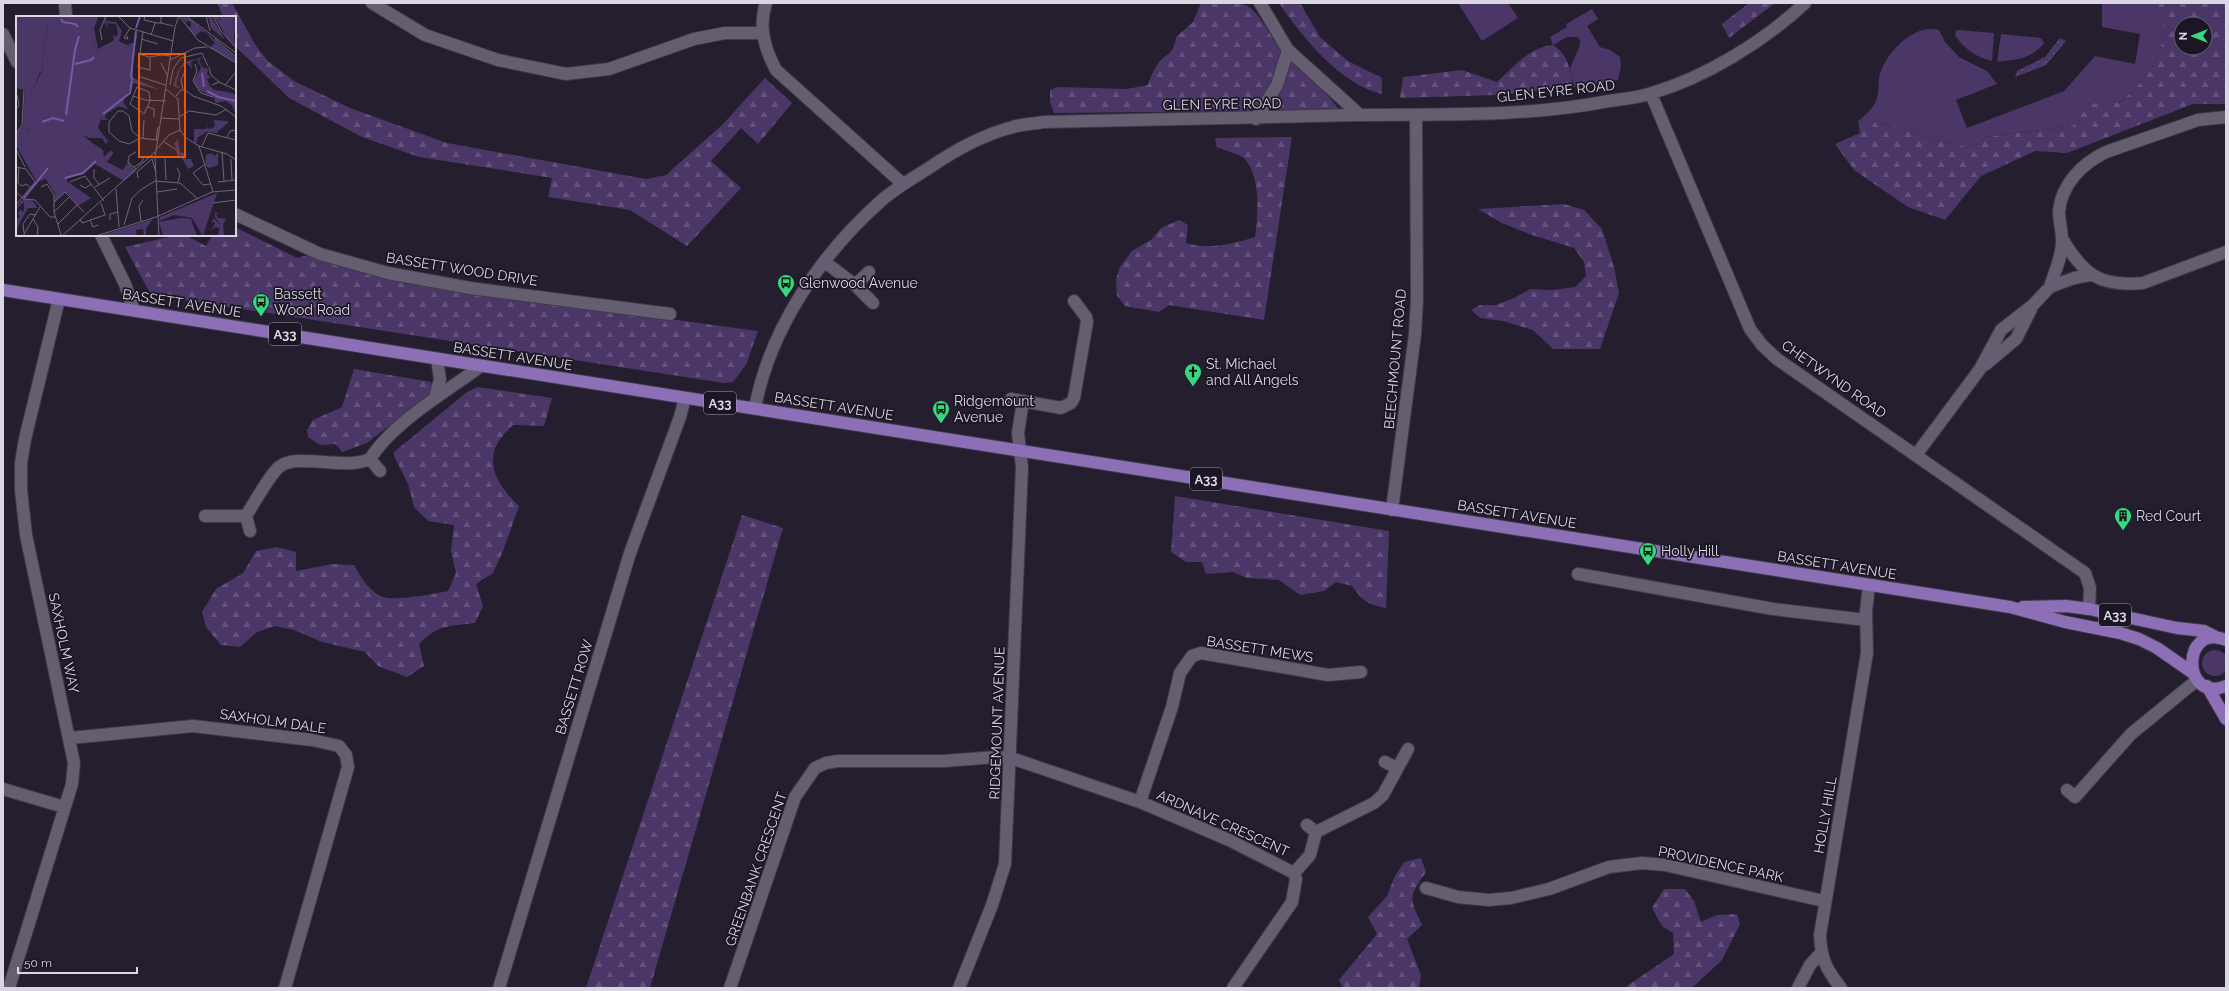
<svg xmlns="http://www.w3.org/2000/svg" width="2229" height="991" font-family="Raleway,sans-serif">
<style>
.green{fill:#4b3668}
.forest{fill:url(#forest-firs);fill-rule:evenodd}
.garden{fill:url(#garden-dots)}
.lines{fill:none;stroke-linecap:round;stroke-linejoin:round}
.minor-casing{stroke:#3e3a47;stroke-width:14}
.major-casing{stroke:#3e3a47;stroke-width:14}
.minor{stroke:#655e71;stroke-width:12}
.major{stroke:#8d6fb8;stroke-width:12}
.labels{text-anchor:middle;stroke-width:3.5;stroke-linejoin:round;paint-order:stroke}
.shield{fill:#1b1524;stroke:#a19da9;stroke-width:1}
.shield-label{font-size:13px;font-weight:bold;fill:#dbd7e2}
.street-label{font-size:14px;fill:#dbd7e2;stroke:#1b1524}
.poi-label{font-size:14px;fill:#dbd7e2;stroke:#1b1524;text-anchor:start}
.inset-river{fill:none;stroke:#7857a5;stroke-width:2}
.inset-road{fill:none;stroke:#6d6876;stroke-width:1}
.view{fill:#e8590c;fill-opacity:0.15;stroke:#e8590c;stroke-width:2}
.inset-edge{fill:none;stroke:#dbd7e2;stroke-width:2}
</style>
<defs>
<pattern id="forest-firs" width="22" height="20" patternUnits="userSpaceOnUse"><rect width="22" height="20" fill="#4b3668"/><path d="M5 1l3.5 6h-7zM16 11l3.5 6h-7z" fill="#64527d"/></pattern>
<pattern id="garden-dots" width="8" height="8" patternUnits="userSpaceOnUse"><rect width="8" height="8" fill="#4b3668"/><path d="M2 2h.1M6 6h.1" fill="none" stroke="#64527d" stroke-width="1.8" stroke-linecap="round"/></pattern>
</defs>
<rect width="100%" height="100%" fill="#241e2e"/>
<path class="green" d="M 1458,3 L 1508,3 L 1518,18 L 1482,41 Z
M 2102,3 L 2158,3 C 2160,13 2164,24 2163,34 C 2161,63 2141,85 2119,103 C 2093,98 2088,107 2073,126 L 1987,137 L 1971,148 L 1926,137 L 1889,124 L 1858,121 C 1865,115 1872,110 1876,101 C 1880,92 1877,81 1881,71 C 1888,51 1915,23 1939,30 L 1945,42 L 1959,57 L 1987,71 L 1997,84 L 1956,100 L 1967,128 L 2064,91 L 2095,56 L 2135,64 L 2140,34 L 2102,27 Z
M 1592,9 L 1598,19 L 1587,26 L 1600,47 L 1610,50 L 1620,57 L 1621,67 L 1618,80 L 1574,87 L 1570,68 L 1580,45 L 1580,40 L 1577,37 L 1567,37 L 1553,45 L 1550,37 L 1567,27 L 1566,24 Z
M 1959,30 L 1994,33 L 1992,61 C 1976,57 1964,49 1955,35 L 1956,31 Z
M 2001,34 L 2041,38 L 2044,43 C 2032,59 2016,60 1997,62 Z
M2202 663a13 13 0 1 1 26 0a13 13 0 1 1-26 0Z"/>
<path class="forest" d="M 217,3 L 232,3 L 256,46 L 268,61 L 294,81 L 350,108 L 447,143 L 646,179 L 666,175 L 723,124 L 765,78 L 792,103 L 758,144 L 741,128 L 711,161 L 741,188 L 687,246 L 630,210 L 548,197 L 552,178 L 419,157 L 362,137 L 289,98 L 236,47 L 235,17 L 223,17 Z
M 1201,3 C 1215,3 1238,0 1249,7 C 1263,18 1270,36 1280,49 C 1297,72 1324,86 1339,110 L 1054,113 L 1050,102 L 1050,90 L 1057,87 L 1127,89 L 1148,85 C 1150,78 1153,71 1157,65 C 1166,52 1173,57 1176,37 L 1193,22 Z
M 1279,3 L 1300,3 L 1320,37 L 1348,61 L 1382,78 L 1382,94 C 1340,84 1303,38 1279,3 Z
M 1749,3 L 1775,3 L 1729,38 L 1722,24 Z
M 2158,3 L 2226,3 L 2226,104 L 2193,104 L 2067,153 L 2035,151 L 1981,176 L 1945,220 L 1908,207 L 1854,170 L 1835,144 L 1860,133 L 1858,121 L 1889,124 L 1926,137 L 1971,148 L 1987,137 L 2073,126 L 2081,104 L 2090,105 L 2105,100 L 2119,103 C 2141,85 2161,63 2163,34 C 2164,24 2160,13 2158,3 ZM 2181,24 L 2205,24 L 2205,48 L 2181,48 Z
M 1553,45 C 1568,54 1570,70 1574,87 L 1496,95 L 1400,98 L 1403,77 L 1462,70 L 1497,82 C 1513,67 1530,47 1553,45 Z
M 1292,137 L 1264,320 L 1169,305 L 1159,312 L 1125,306 L 1117,296 L 1116,279 L 1120,267 L 1132,251 L 1152,239 L 1161,228 L 1179,220 L 1188,225 L 1186,243 C 1210,250 1232,244 1255,237 C 1258,215 1261,178 1245,159 C 1242,155 1223,150 1217,147 L 1215,138 Z
M 1564,204 L 1584,210 L 1602,229 L 1614,267 L 1619,293 L 1600,349 L 1553,349 L 1533,330 L 1503,321 L 1480,318 L 1471,310 L 1480,305 L 1496,305 L 1514,298 L 1530,289 L 1553,290 L 1575,287 L 1586,276 L 1584,262 L 1574,248 L 1529,234 L 1502,223 L 1478,209 Z
M 235,227 L 297,258 L 308,255 L 403,283 L 758,331 L 746,365 L 733,382 L 724,383 L 151,295 L 125,247 L 177,235 L 185,235 L 206,246 L 212,235 L 235,235 Z
M 354,369 L 431,382 L 432,387 L 428,396 L 367,443 L 342,452 L 336,444 L 320,445 L 308,437 L 307,430 L 313,420 L 342,407 Z
M 478,387 L 552,398 L 544,426 L 513,425 C 508,430 501,437 497,444 C 485,468 502,490 519,506 L 503,551 L 493,573 L 476,584 L 483,606 L 475,623 C 449,626 437,625 419,644 L 424,666 L 407,677 L 378,666 L 365,652 L 322,642 L 294,630 L 275,626 L 257,632 L 240,647 L 221,645 L 206,627 L 202,612 L 216,589 L 243,573 L 256,551 L 277,547 L 296,552 L 296,571 L 332,564 L 354,565 C 361,577 369,592 383,597 C 394,601 435,594 448,591 L 456,573 L 451,551 L 454,525 L 428,521 L 414,507 L 408,484 L 394,456 L 394,452 L 467,392 Z
M 1175,496 L 1389,531 L 1386,608 C 1367,604 1363,601 1352,586 L 1336,582 L 1324,591 L 1300,595 L 1279,580 L 1247,578 L 1233,572 L 1206,574 L 1202,562 L 1186,562 L 1171,552 Z
M 742,515 L 783,528 L 650,988 L 586,988 Z
M 1421,858 L 1426,872 C 1408,898 1409,897 1422,925 L 1407,939 L 1421,975 L 1419,988 L 1343,988 L 1339,980 L 1377,934 L 1368,917 L 1387,896 L 1394,878 L 1404,862 Z
M 1664,889 L 1685,889 L 1694,901 L 1701,922 L 1717,915 L 1737,914 L 1740,924 L 1722,960 L 1692,988 L 1624,988 L 1674,954 L 1673,933 L 1662,926 L 1652,908 Z"/>
<path class="garden" d="M 2060,38 L 2066,41 L 2046,65 L 2015,77 L 2017,71 L 2045,57 Z"/>
<g class="lines">
<defs>
<path id="minor" d="M 65,3 L 66,17
M 372,3 L 425,35 L 498,60 L 566,74 L 609,69 L 694,39 L 725,33 L 762,33
M 766,3 C 758,28 765,49 776,70 L 903,184
M 1260,3 L 1288,50 L 1360,115
M 3,34 L 17,62
M 1651,94 L 1750,329 L 1762,345 L 1777,359 L 2085,573 L 2090,588 L 2089,609
M 1256,119 L 1277,85 L 1288,50
M 235,214 L 320,254 L 388,273 L 470,288 L 670,314
M 101,235 L 125,284 L 134,310
M 2063,240 C 2084,275 2100,287 2143,283 L 2226,252
M 825,262 L 855,285 L 873,303
M 855,285 L 869,272
M 2050,287 C 2054,273 2063,255 2062,240 C 2062,230 2059,221 2059,212 C 2061,184 2083,163 2106,152 L 2198,120 L 2226,117
M 1985,365 L 2016,339 L 2031,309
M 435,398 L 440,379 L 437,359
M 1011,399 L 1061,408 L 1071,403 L 1074,398 L 1087,322 L 1086,317 L 1074,301
M 755,408 C 770,328 821,254 882,200 C 896,188 913,178 929,168 C 955,150 982,135 1013,127 C 1022,124 1033,124 1043,122 C 1148,120 1254,117 1360,115 C 1443,114 1527,117 1609,101 C 1623,99 1638,98 1652,93 C 1706,77 1763,42 1805,3
M 1916,455 L 1980,369 L 2001,330 L 2033,305 L 2050,287 L 2074,278 L 2090,275
M 370,459 C 393,422 446,392 481,366
M 370,459 L 380,471
M 1392,510 L 1415,334 L 1417,299 L 1416,115
M 205,516 L 246,516 C 254,503 269,476 279,467 C 297,452 344,471 370,459
M 246,516 L 250,531
M 1578,574 L 1773,609 L 1866,620
M 70,738 L 193,726 L 312,740 L 339,746 L 346,755 L 348,767 L 285,988
M 1385,762 L 1397,768
M 3,789 L 64,807
M 2067,790 L 2075,797 L 2131,734 L 2197,680
M 1140,802 L 1172,707 L 1180,673 L 1192,656 L 1201,653 L 1328,675 L 1361,672
M 1307,825 L 1316,832
M 1294,873 L 1310,855 L 1316,832 L 1374,803 L 1383,795 L 1408,749
M 1426,888 L 1458,897 L 1488,900 L 1511,898 L 1549,889 L 1609,867 L 1642,863 L 1665,865 L 1824,901
M 9,988 L 72,784 L 74,763 L 26,535 L 21,490 L 21,463 L 25,439 L 59,299
M 499,988 L 630,553 L 680,417 L 685,398
M 730,988 L 795,797 L 815,768 L 826,763 L 838,761 L 944,761 L 996,757 L 1011,758 L 1140,802 L 1229,840 L 1294,873 L 1296,879 L 1292,902 L 1233,988
M 959,988 L 992,905 L 1005,864 L 1022,467 L 1018,433 L 1023,401
M 1798,988 L 1810,965 L 1820,954
M 1841,988 C 1826,969 1821,959 1820,935 L 1867,653 L 1866,611 L 1869,586"/>
<path id="major" d="M 3,290 L 2010,607 L 2065,622 L 2120,633 L 2139,639 L 2157,648 L 2193,673
M 2023,607 L 2066,606 L 2089,609 L 2177,628 L 2204,631 L 2218,638
M 2226,640 C 2181,622 2181,704 2226,686
M 2207,686 L 2226,719"/>
</defs>
<use href="#minor" class="minor-casing"/>
<use href="#major" class="major-casing"/>
<use href="#minor" class="minor"/>
<use href="#major" class="major"/>
</g>
<defs>
<symbol id="bus-pin" viewBox="-11 -11 22 30"><path d="M0 17L-7.5 6A9.5 9.5 0 1 1 7.5 6Z" fill="#36d880" stroke="#1b1524"/><path d="M-5-6H5V4H4V6H2V4H-2V6H-4V4H-5ZM-3.5-4V0h7V-4ZM-3.5 1.2v1.5H-2V1.2ZM2 1.2v1.5H3.5V1.2Z" fill="#111"/></symbol>
<symbol id="church-pin" viewBox="-11 -11 22 30"><path d="M0 17L-7.5 6A9.5 9.5 0 1 1 7.5 6Z" fill="#36d880" stroke="#1b1524"/><path d="M-1.2-6h2.4v3.5h3.3v2.4h-3.3V6h-2.4V-.1h-3.3v-2.4h3.3Z" fill="#111"/></symbol>
<symbol id="building-pin" viewBox="-11 -11 22 30"><path d="M0 17L-7.5 6A9.5 9.5 0 1 1 7.5 6Z" fill="#36d880" stroke="#1b1524"/><path d="M-4-6H4V6H1V3H-1V6H-4ZM-2.5-4.3h1.7v1.8h-1.7ZM.8-4.3h1.7v1.8H.8ZM-2.5-1h1.7V.8h-1.7ZM.8-1h1.7V.8H.8Z" fill="#111"/></symbol>
</defs>
<g fill-rule="evenodd">
<use href="#bus-pin" x="776" y="273" width="20" height="27"/>
<use href="#bus-pin" x="251" y="292" width="20" height="27"/>
<use href="#church-pin" x="1183" y="362" width="20" height="27"/>
<use href="#bus-pin" x="931" y="399" width="20" height="27"/>
<use href="#building-pin" x="2113" y="506" width="20" height="27"/>
<use href="#bus-pin" x="1638" y="541" width="20" height="27"/>
</g>
<g class="labels">
<g class="shield">
<rect x="269" y="323" width="32" height="22" rx="3"/>
<rect x="704" y="392" width="32" height="22" rx="3"/>
<rect x="1190" y="468" width="32" height="22" rx="3"/>
<rect x="2099" y="604" width="32" height="22" rx="3"/>
</g>
<g class="shield-label">
<text x="285" y="339">A33</text>
<text x="720" y="408">A33</text>
<text x="1206" y="484">A33</text>
<text x="2115" y="620">A33</text>
</g>
<g class="street-label">
<text transform="translate(1556 91) rotate(-6)" y="5">GLEN EYRE ROAD</text>
<text transform="translate(1222 104) rotate(-1)" y="5">GLEN EYRE ROAD</text>
<text transform="translate(462 269) rotate(9)" y="5">BASSETT WOOD DRIVE</text>
<text transform="translate(182 303) rotate(9)" y="5">BASSETT AVENUE</text>
<text transform="translate(513 356) rotate(9)" y="5">BASSETT AVENUE</text>
<text transform="translate(1395 359) rotate(-85)" y="5">BEECHMOUNT ROAD</text>
<text transform="translate(1834 379) rotate(35)" y="5">CHETWYND ROAD</text>
<text transform="translate(834 406) rotate(9)" y="5">BASSETT AVENUE</text>
<text transform="translate(1517 514) rotate(9)" y="5">BASSETT AVENUE</text>
<text transform="translate(1837 565) rotate(9)" y="5">BASSETT AVENUE</text>
<text transform="translate(64 643) rotate(78)" y="5">SAXHOLM WAY</text>
<text transform="translate(1260 649) rotate(9)" y="5">BASSETT MEWS</text>
<text transform="translate(574 687) rotate(-73)" y="5">BASSETT ROW</text>
<text transform="translate(273 721) rotate(8)" y="5">SAXHOLM DALE</text>
<text transform="translate(997 723) rotate(-88)" y="5">RIDGEMOUNT AVENUE</text>
<text transform="translate(1825 815) rotate(-80)" y="5">HOLLY HILL</text>
<text transform="translate(1223 823) rotate(24)" y="5">ARDNAVE CRESCENT</text>
<text transform="translate(1721 864) rotate(12)" y="5">PROVIDENCE PARK</text>
<text transform="translate(756 869) rotate(-71)" y="5">GREENBANK CRESCENT</text>
</g>
<g class="poi-label">
<text x="799" y="288">Glenwood Avenue</text>
<text x="274" y="299">Bassett<tspan x="274" dy="16">Wood Road</tspan></text>
<text x="1206" y="369">St. Michael<tspan x="1206" dy="16">and All Angels</tspan></text>
<text x="954" y="406">Ridgemount<tspan x="954" dy="16">Avenue</tspan></text>
<text x="2136" y="521">Red Court</text>
<text x="1661" y="556">Holly Hill</text>
</g>
</g>
<g transform="translate(16 16)">
<rect width="220" height="220" fill="#241e2e"/>
<path d="M 202,0 L 215,0 L 218,9 L 213,15 ZM 33,7 L 58,10 L 75,22 L 82,37 L 102,25 L 116,31 L 113,66 L 109,75 L 103,86 L 87,96 L 82,112 L 67,119 L 75,126 L 66,137 L 73,140 L 74,146 L 66,158 L 51,162 L 51,178 L 49,176 L 39,186 L 39,178 L 30,163 L 22,166 L 19,163 L 1,131 L 6,129 L 5,126 L 12,114 L 7,109 L 9,74 L 14,74 L 17,84 L 17,74 L 27,52 L 26,46 L 32,10 L 28,9 ZM 202,136 L 202,149 L 193,152 L 189,149 L 190,139 L 195,137 L 199,140 ZM 199,196 L 203,197 L 200,198 L 202,202 L 215,203 L 210,203 L 207,209 L 208,220 L 202,219 L 204,212 L 199,211 L 195,215 L 199,207 L 195,205 L 198,203 L 195,199 L 206,211 L 199,201 Z" fill="#4b3668"/>
<path d="M 0,0 L 83,0 L 78,12 L 82,33 L 97,25 L 98,22 L 96,18 L 100,21 L 102,17 L 100,8 L 90,7 L 93,12 L 88,7 L 91,0 L 90,5 L 100,6 L 106,15 L 102,27 L 92,31 L 89,44 L 93,48 L 89,55 L 90,48 L 86,50 L 84,39 L 87,34 L 82,37 L 75,22 L 70,22 L 68,18 L 59,13 L 58,10 L 28,8 L 32,10 L 26,46 L 27,55 L 24,56 L 17,74 L 17,84 L 14,74 L 10,74 L 10,111 L 7,109 L 9,74 L 0,72 ZM 165,0 L 174,3 L 220,42 L 220,46 L 194,32 L 199,27 L 190,17 L 185,15 L 179,20 L 172,11 L 175,11 L 175,6 L 170,5 L 171,9 ZM 192,0 L 195,0 L 209,24 L 195,12 ZM 198,0 L 202,0 L 204,4 L 207,1 L 211,6 L 213,15 L 218,9 L 215,0 L 220,0 L 218,24 L 220,31 L 212,23 ZM 120,15 L 121,21 L 117,32 L 117,62 L 144,74 L 117,67 L 107,86 L 113,94 L 103,90 L 90,98 L 89,102 L 93,104 L 85,104 L 86,98 L 79,92 L 74,96 L 74,92 L 81,90 L 87,95 L 103,86 L 113,66 L 97,59 L 95,62 L 92,61 L 95,61 L 93,57 L 107,59 L 112,56 L 116,31 L 112,28 L 118,27 ZM 59,38 L 62,45 L 61,59 L 66,61 L 61,63 L 63,67 L 57,68 L 53,66 L 55,41 L 58,45 ZM 187,41 L 183,44 L 186,51 L 192,53 L 191,59 L 195,61 L 191,63 L 194,70 L 198,74 L 216,77 L 220,80 L 220,99 L 216,89 L 209,85 L 200,87 L 197,80 L 185,75 L 179,68 L 178,64 L 185,52 L 181,43 L 175,46 L 176,53 L 171,47 L 164,53 L 160,68 L 165,73 L 157,70 L 162,55 L 168,46 ZM 198,104 L 212,105 L 212,107 L 200,117 L 191,116 L 182,121 L 180,128 L 178,127 L 178,113 L 190,113 L 192,107 L 191,112 L 195,113 L 199,110 ZM 7,109 L 12,115 L 5,126 L 6,131 L 1,131 L 0,119 ZM 73,112 L 82,112 L 92,125 L 90,128 L 86,122 L 73,122 L 65,118 ZM 162,123 L 164,136 L 170,138 L 169,143 L 175,143 L 178,150 L 172,153 L 158,128 ZM 65,126 L 75,126 L 87,134 L 91,130 L 87,134 L 88,141 L 94,135 L 93,134 L 98,136 L 91,146 L 107,154 L 112,146 L 120,155 L 108,165 L 79,148 L 66,158 L 51,162 L 51,164 L 48,162 L 50,160 L 45,160 L 66,155 L 74,147 L 73,140 L 65,137 ZM 32,151 L 32,155 L 29,157 L 36,172 L 30,163 L 25,163 L 17,172 L 21,162 ZM 33,161 L 43,161 L 48,168 L 52,166 L 75,182 L 62,190 L 40,163 ZM 201,177 L 187,220 L 176,202 L 158,199 L 143,205 L 144,201 ZM 7,183 L 17,185 L 22,192 L 12,192 L 2,210 L 0,220 L 0,203 L 4,201 L 2,197 L 4,194 L 8,196 L 8,186 L 0,193 L 0,191 ZM 164,202 L 175,203 L 181,220 L 147,220 L 143,206 ZM 137,203 L 130,212 L 130,220 L 128,220 L 127,213 L 120,214 L 121,220 L 84,220 Z" fill="#4b3668"/>
<path d="M 60,0 L 64,0 L 63,14 L 44,4 L 59,7 Z" fill="#4b3668"/>
<path class="inset-river" d="M 45,3 L 47,6 L 59,8 L 62,11M 120,12 L 124,0M 59,34 L 63,20M 59,48 L 75,44 L 78,41M 186,57 L 188,71M 117,64 L 115,60 L 120,15M 191,75 L 202,81 L 220,85M 87,98 L 114,77 L 116,65M 50,99 L 59,34M 26,106 L 37,102 L 48,105M 49,162 L 67,157 L 80,145M 8,182 L 32,152"/>
<path class="inset-road" d="M 102,0 L 114,12 L 157,25M 129,0 L 128,4 L 141,7 L 145,7 L 145,0M 163,0 L 182,24 L 220,47M 170,0 L 220,37M 190,0 L 194,15M 197,0 L 205,15 L 220,32M 145,7 L 157,10M 127,16 L 122,51 L 134,54 L 134,41M 135,19 L 139,7M 111,20 L 112,23 L 108,22 L 114,12M 125,23 L 142,28M 199,23 L 220,41M 86,24 L 84,14 L 90,0M 123,38 L 133,41 L 146,39 L 154,40M 154,44 L 179,32 L 191,31M 145,47 L 151,59M 179,48 L 181,55 L 177,65 L 185,77M 193,51 L 195,59 L 203,66M 122,60 L 149,69M 154,69 L 157,53 L 165,42 L 186,37 L 192,50M 196,69 L 203,66 L 220,74M 209,69 L 220,56M 121,71 L 133,76 L 134,85 L 128,98 L 114,88 ZM 150,73 L 162,83 L 164,114 L 170,122 L 183,130 L 197,176M 167,73 L 165,64 L 170,53M 185,77 L 197,81M 117,80 L 129,84 L 150,85M 160,80 L 165,74 L 169,74 L 177,80 L 205,90 L 220,101M 132,91 L 138,93 L 138,101M 0,94 L 3,89 L 1,79M 163,101 L 173,95 L 200,99 L 211,93M 145,102 L 163,103M 0,118 L 6,109 L 8,74M 211,121 L 214,115 L 220,114M 124,122 L 116,115 L 113,100 L 107,95 L 102,95 L 93,106 L 93,116 L 103,125 L 113,128 L 124,122 L 141,124M 127,122 L 128,104M 140,124 L 142,111M 148,126 L 161,134 L 163,141M 183,130 L 211,138 L 220,144M 186,130 L 192,117 L 220,124M 140,134 L 153,119 L 164,114M 1,135 L 9,151M 120,136 L 113,140 L 112,146 L 120,153M 206,136 L 208,165M 149,143 L 150,164M 215,143 L 216,164M 188,149 L 177,157 L 187,169 L 194,168M 0,151 L 10,153 L 19,166 L 0,189M 3,151 L 2,167 L 6,170 L 10,168 L 15,172M 118,151 L 126,146 L 128,141M 161,152 L 164,158 L 162,166M 78,153 L 78,162 L 83,168M 122,162 L 121,156 L 136,143 L 140,157M 54,166 L 69,160 L 88,185M 202,166 L 220,164M 64,169 L 69,172 L 76,168M 25,171 L 31,168 L 38,179 L 38,196 L 45,219M 79,171 L 94,162M 100,173 L 103,211M 0,176 L 8,183 L 19,184 L 34,201 L 39,201M 141,176 L 161,173M 38,186 L 49,176 L 68,196M 197,187 L 220,184M 38,196 L 53,181M 17,203 L 22,211 L 21,220M 64,203 L 66,207 L 89,199 L 85,187M 74,204 L 77,211 L 82,209M 94,204 L 94,198 L 102,196M 125,205 L 123,190 L 127,184M 42,208 L 61,189M 108,209 L 116,182 L 126,173 L 139,165 L 164,167 L 182,183M 8,217 L 7,208 L 14,198 L 20,199M 7,220 L 24,191M 46,220 L 139,136M 80,220 L 140,201 L 196,176 L 220,174M 143,220 L 139,141 L 159,11 L 163,0"/>
<path class="view" d="M 123,38 L 169,38 L 169,141 L 123,141 Z"/>
<rect width="220" height="220" class="inset-edge"/>
</g>
<rect width="2229" height="991" fill="none" stroke="#dbd7e2" stroke-width="8"/>
<g transform="translate(2193 36) rotate(270)"><circle r="19" fill="#1b1524" stroke="#686370"/>
<path d="M0-3L7 15L0 10L-7 15Z" fill="#36d880"/>
<text y="-6" font-size="11" font-weight="bold" text-anchor="middle" fill="#dbd7e2">N</text>
</g>
<path d="M18 967v6h119v-6" fill="none" stroke="#dbd7e2" stroke-width="2"/>
<text x="24" y="967" font-size="12" fill="#dbd7e2" stroke="#1b1524" stroke-width="3" paint-order="stroke">50 m</text>
</svg>
